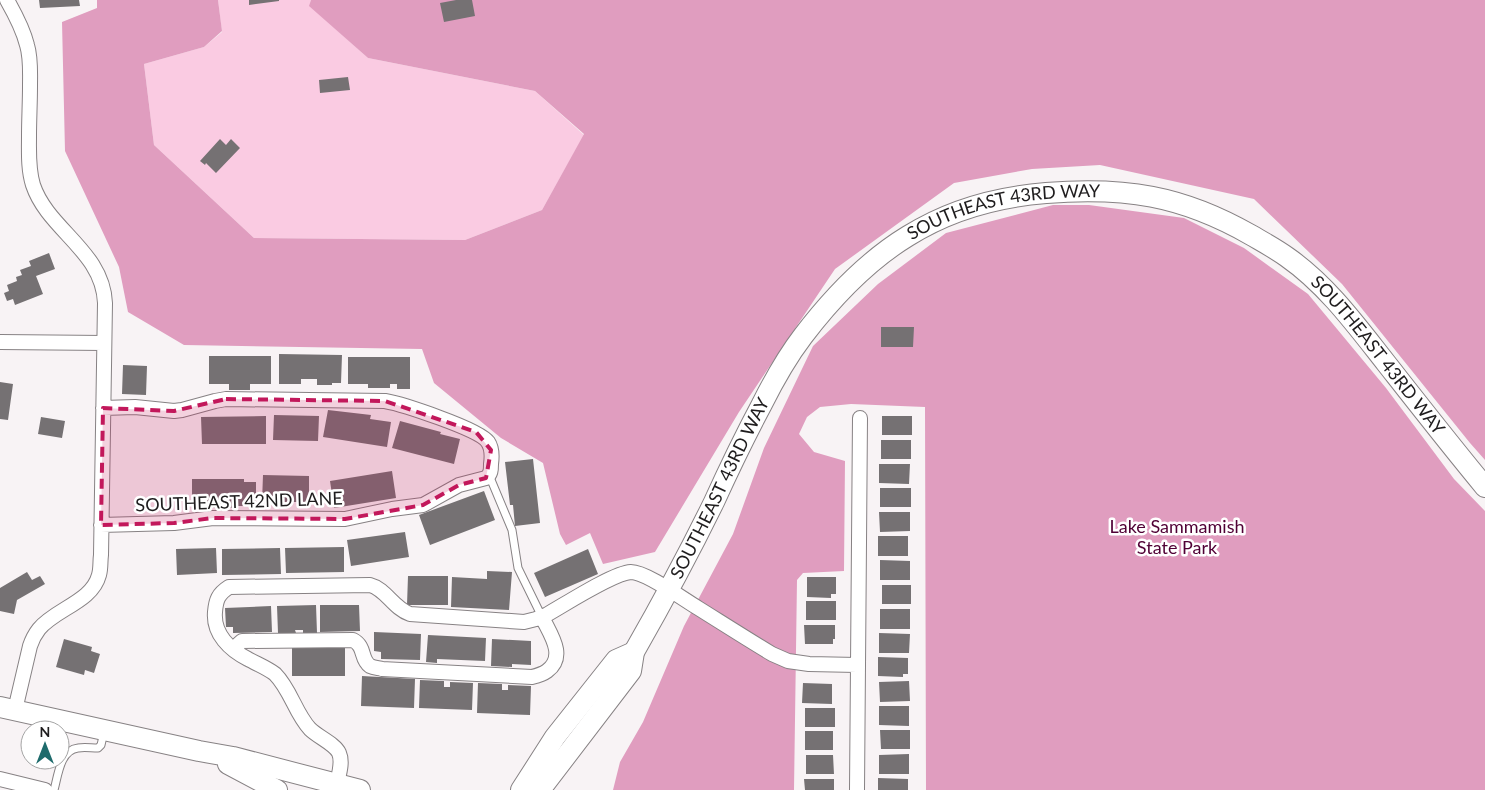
<svg xmlns="http://www.w3.org/2000/svg" width="1485" height="790" font-family="Lato,sans-serif">
<style>
.green{fill:#facbe2}
.forest{fill:#e09dbf}
.building{fill:#757173}
.lines{fill:none;stroke-linecap:round;stroke-linejoin:round}
.service-casing{stroke:#878284;stroke-width:9}
.minor-casing{stroke:#878284;stroke-width:16}
.secondary-casing{stroke:#878284;stroke-width:22}
.service{stroke:#fff;stroke-width:7}
.minor{stroke:#fff;stroke-width:14}
.secondary{stroke:#fff;stroke-width:20}
.marked{fill:#c2185b;fill-opacity:0.2;stroke:#c2185b;stroke-width:4;stroke-dasharray:10 6;stroke-linejoin:round}
.labels{text-anchor:middle;stroke-width:5;stroke-linejoin:round;paint-order:stroke}
.street-label{font-size:18px;fill:#1f1d1e;stroke:#fff}
.park-label{font-size:18px;fill:#500035;stroke:#fff}
</style>
<rect width="100%" height="100%" fill="#f8f3f5"/>
<path class="green" d="M 218,0 L 311,0 L 310,6 L 368,58 L 535,91 L 584,135 L 542,210 L 465,240 L 254,238 L 154,145 L 144,64 L 204,47 L 222,32 Z"/>
<path class="forest" d="M 97,0 L 218,0 L 222,31 L 204,47 L 144,64 L 154,145 L 254,238 L 465,240 L 542,210 L 584,134 L 535,91 L 368,58 L 309,6 L 311,0 L 1485,0 L 1485,460 L 1470,443 L 1342,284 L 1254,199 L 1100,165 L 1032,169 L 954,183 L 835,269 L 739,412 L 655,552 L 603,564 L 590,533 L 566,545 L 560,534 L 543,463 L 501,438 L 434,383 L 422,349 L 184,345 L 128,312 L 119,267 L 65,151 L 62,22 L 97,8 Z
M 1053,205 L 1089,205 L 1184,218 L 1244,248 L 1308,294 L 1386,388 L 1454,479 L 1485,511 L 1485,790 L 926,790 L 925,407 L 851,404 L 820,407 L 807,417 L 799,434 L 814,452 L 845,461 L 844,571 L 803,573 L 797,580 L 794,790 L 613,790 L 620,762 L 643,722 L 684,626 L 733,534 L 764,448 L 813,346 L 878,284 L 946,233 Z"/>
<path class="building" d="M 39,0 L 79,0 L 80,6 L 40,8 Z
M 249,0 L 279,0 L 279,1 L 249,5 Z
M 456,0 L 472,0 L 475,16 L 444,22 L 440,3 Z
M 348,77 L 350,90 L 320,93 L 319,80 Z
M 220,139 L 226,145 L 231,139 L 240,148 L 216,173 L 206,163 L 205,165 L 200,161 Z
M 49,253 L 55,269 L 36,276 L 43,294 L 15,305 L 13,299 L 7,301 L 4,293 L 9,291 L 7,285 L 17,281 L 16,277 L 22,275 L 20,270 L 31,266 L 29,261 Z
M 881,327 L 914,327 L 913,347 L 881,347 Z
M 279,354 L 342,355 L 341,383 L 332,383 L 332,385 L 317,385 L 317,379 L 301,379 L 301,384 L 279,384 Z
M 209,356 L 271,356 L 271,384 L 250,384 L 250,390 L 229,390 L 229,384 L 209,384 Z
M 348,357 L 410,357 L 410,389 L 397,389 L 397,384 L 390,384 L 390,388 L 368,388 L 368,384 L 348,384 Z
M 123,365 L 147,366 L 146,395 L 122,394 Z
M 0,382 L 13,384 L 8,420 L 0,419 Z
M 328,410 L 371,415 L 370,419 L 391,422 L 387,447 L 323,437 Z
M 274,415 L 319,416 L 318,441 L 273,440 Z
M 266,416 L 266,444 L 202,444 L 201,417 Z
M 882,416 L 912,416 L 912,435 L 882,435 Z
M 41,417 L 65,421 L 62,438 L 38,434 Z
M 400,421 L 441,432 L 440,434 L 460,439 L 454,464 L 392,448 Z
M 881,440 L 911,440 L 911,459 L 881,459 Z
M 533,459 L 540,523 L 515,526 L 513,505 L 510,505 L 505,462 Z
M 879,464 L 910,464 L 909,484 L 879,483 Z
M 392,471 L 396,498 L 334,508 L 330,481 Z
M 263,475 L 309,476 L 309,502 L 262,502 Z
M 192,479 L 244,479 L 244,482 L 256,482 L 256,506 L 234,506 L 234,508 L 213,508 L 213,505 L 192,505 Z
M 880,488 L 911,488 L 911,507 L 880,507 Z
M 484,491 L 495,520 L 430,545 L 419,515 Z
M 879,512 L 910,512 L 910,531 L 880,532 Z
M 405,532 L 409,557 L 351,566 L 347,540 Z
M 878,536 L 908,536 L 908,556 L 878,556 Z
M 344,547 L 344,572 L 286,573 L 285,548 Z
M 216,548 L 217,573 L 177,575 L 176,549 Z
M 280,548 L 281,574 L 222,575 L 222,549 Z
M 588,549 L 598,574 L 545,597 L 534,573 Z
M 880,560 L 910,561 L 910,580 L 880,580 Z
M 487,571 L 512,572 L 509,610 L 451,607 L 452,577 L 487,579 Z
M 27,572 L 32,580 L 40,576 L 45,584 L 17,600 L 14,614 L 0,611 L 0,588 Z
M 408,576 L 448,576 L 448,605 L 407,605 Z
M 807,577 L 836,577 L 836,594 L 831,594 L 831,598 L 807,597 Z
M 882,585 L 911,585 L 911,604 L 882,604 Z
M 806,601 L 836,601 L 836,620 L 806,620 Z
M 316,605 L 317,633 L 303,633 L 303,630 L 295,630 L 296,633 L 278,633 L 277,606 Z
M 320,605 L 359,605 L 360,631 L 320,632 Z
M 271,606 L 272,632 L 233,633 L 233,627 L 226,627 L 225,608 Z
M 880,609 L 910,609 L 910,629 L 880,629 Z
M 804,625 L 835,625 L 835,639 L 833,639 L 833,644 L 805,644 Z
M 374,632 L 421,634 L 420,660 L 381,659 L 381,652 L 374,651 Z
M 879,633 L 910,634 L 909,653 L 879,653 Z
M 428,635 L 486,638 L 485,661 L 437,659 L 437,663 L 426,662 Z
M 64,639 L 92,647 L 91,651 L 100,654 L 94,673 L 85,670 L 84,675 L 56,667 Z
M 492,639 L 531,641 L 531,665 L 512,664 L 512,667 L 491,666 Z
M 292,646 L 345,646 L 345,676 L 292,676 Z
M 878,657 L 908,658 L 908,674 L 903,674 L 903,677 L 878,676 Z
M 362,676 L 415,679 L 414,708 L 361,706 Z
M 420,680 L 444,681 L 444,687 L 450,687 L 450,682 L 473,683 L 472,710 L 419,708 Z
M 909,681 L 910,701 L 880,702 L 879,682 Z
M 478,683 L 502,684 L 502,690 L 508,690 L 508,685 L 531,686 L 530,715 L 477,713 Z
M 803,683 L 832,684 L 832,704 L 802,703 Z
M 879,706 L 909,706 L 909,726 L 879,725 Z
M 805,708 L 835,708 L 835,727 L 805,727 Z
M 880,730 L 910,730 L 910,749 L 881,749 Z
M 805,731 L 833,731 L 833,750 L 805,750 Z
M 909,754 L 909,774 L 879,774 L 879,755 Z
M 806,755 L 833,755 L 834,774 L 806,774 Z
M 878,778 L 908,779 L 908,790 L 878,790 Z
M 804,779 L 834,779 L 834,790 L 805,790 Z"/>
<g class="lines">
<defs>
<path id="service" d="M 489,475 L 512,530 L 518,568 L 542,617
M 54,790 C 58,776 60,750 78,748 C 84,747 91,748 98,748 L 101,745 L 104,732"/>
<path id="minor" d="M 7,0 C 15,14 23,29 27,45 C 31,58 30,73 30,86 C 30,103 29,119 29,136 C 29,152 28,169 33,185 C 48,230 103,251 105,303 L 101,555 C 100,562 101,568 99,575 C 92,602 55,609 39,629 C 35,634 32,640 30,646 L 15,710
M 0,342 L 104,343
M 101,525 L 174,523 L 213,518 L 345,519 L 392,509 L 423,505 L 459,485 L 486,478 C 491,474 491,470 491,464 C 492,457 492,448 488,442 C 479,429 402,404 385,401 L 226,399 L 215,401 L 182,410 L 174,411 L 135,407 L 103,408
M 233,649 L 242,641 L 353,640 C 366,647 360,659 370,666 C 374,668 379,668 382,669 L 532,677 C 536,676 543,674 547,671 C 567,656 550,634 542,617
M 0,779 L 45,790
M 337,783 C 339,774 343,762 339,753 C 335,744 318,737 310,729 C 295,713 291,690 275,674 C 267,668 257,664 248,659 C 230,650 213,634 215,612 C 216,600 218,594 229,587 L 370,585 C 386,589 393,608 410,614 L 524,622 L 536,619 L 546,615 C 564,605 613,573 631,572 C 646,572 683,599 698,608 C 722,623 747,639 772,654 L 788,661 L 809,664 L 857,665
M 857,790 L 860,418"/>
<g id="secondary">
<path d="M 0,707 L 199,751 L 233,757 L 360,790"/>
<path d="M 228,764 L 277,790"/>
<path d="M 521,790 L 555,737 L 616,660 L 634,652"/>
<path id="s1" d="M 540,790 L 631,671 L 634,652 C 662,603 689,553 714,502 C 729,469 745,436 762,404 C 774,380 787,357 803,336 C 832,298 867,261 908,236 C 951,209 996,197 1046,193 C 1125,187 1181,195 1251,235 C 1263,242 1276,249 1287,257 C 1327,285 1356,325 1386,363 C 1419,405 1451,446 1485,487"/>
</g>
</defs>
<use href="#service" class="service-casing"/>
<use href="#minor" class="minor-casing"/>
<use href="#secondary" class="secondary-casing"/>
<use href="#service" class="service"/>
<use href="#minor" class="minor"/>
<use href="#secondary" class="secondary"/>
</g>
<path class="marked" d="M 226,399 L 385,401 L 476,432 L 491,450 L 486,478 L 459,485 L 423,505 L 345,519 L 213,518 L 174,523 L 101,525 L 103,408 L 174,411 Z"/>
<g class="labels">
<g class="street-label">
<text dy="6" stroke="none"><textPath href="#s1" startOffset="774">SOUTHEAST 43RD WAY</textPath></text>
<text dy="6" stroke="none"><textPath href="#s1" startOffset="1209">SOUTHEAST 43RD WAY</textPath></text>
<text dy="6" stroke="none"><textPath href="#s1" startOffset="354">SOUTHEAST 43RD WAY</textPath></text>
<text transform="translate(239 502) rotate(-2)" y="6">SOUTHEAST 42ND LANE</text>
</g>
<g class="park-label">
<text x="1177" y="533">Lake Sammamish<tspan x="1177" dy="21">State Park</tspan></text>
</g>
</g>
<g transform="translate(45 745)"><circle r="24" fill="#ffffff" stroke="#a5a5a5"/>
<path d="M0-4L9 19L0 12L-9 19Z" fill="#1e6b6c"/>
<text y="-8" font-size="14" font-weight="bold" text-anchor="middle" fill="#1f1d1e">N</text>
</g>
</svg>
